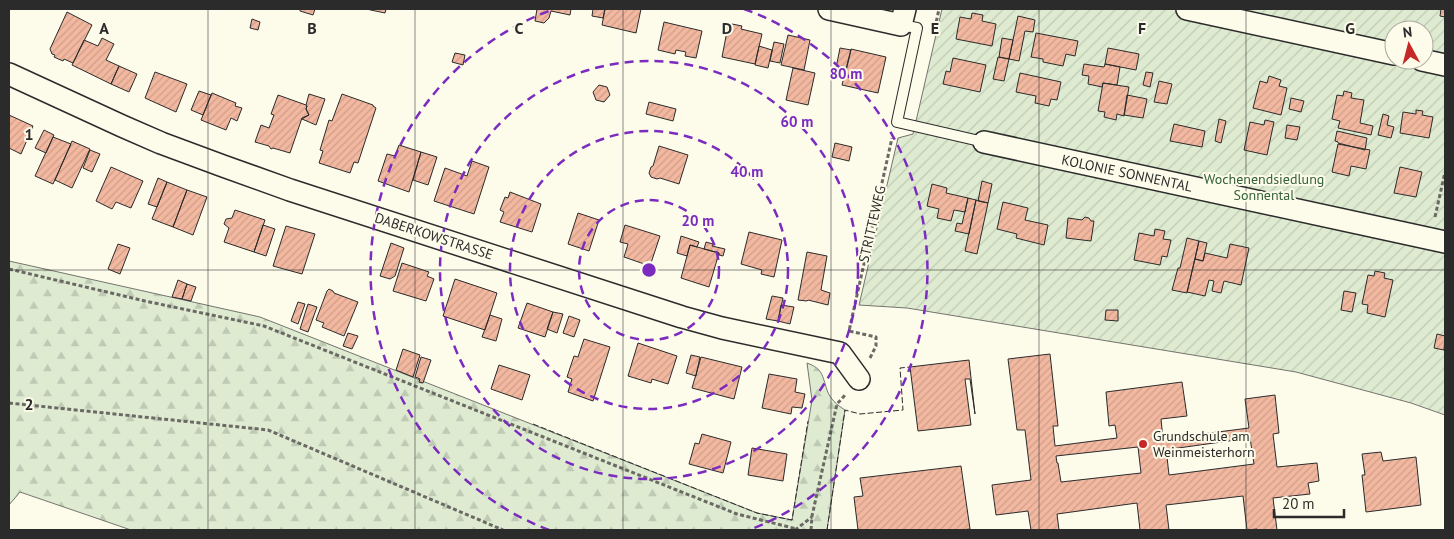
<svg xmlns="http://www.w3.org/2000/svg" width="1454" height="539" font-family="'PT Sans',sans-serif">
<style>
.forest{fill:url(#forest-firs);stroke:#74746e}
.garden{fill:url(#garden-furrows);stroke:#74746e;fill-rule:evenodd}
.building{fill:url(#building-hatch);stroke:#2b2b2b;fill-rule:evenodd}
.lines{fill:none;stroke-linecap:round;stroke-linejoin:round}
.lane-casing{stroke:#2b2b2b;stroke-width:12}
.street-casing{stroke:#2b2b2b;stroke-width:24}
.path{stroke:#6a6964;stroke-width:3;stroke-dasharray:4 2.5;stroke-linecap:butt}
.lane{stroke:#fdfbea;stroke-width:10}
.street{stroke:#fdfbea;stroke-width:21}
.fence{stroke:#2b2b2b;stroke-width:1;stroke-dasharray:6 2.5;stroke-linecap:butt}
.grid{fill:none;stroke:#2b2b2b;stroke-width:1;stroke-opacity:0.55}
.ring{fill:none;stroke:#7b2cbf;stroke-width:2.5;stroke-dasharray:9 6}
.poi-dot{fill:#c62828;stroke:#fdfbea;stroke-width:2}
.labels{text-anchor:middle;stroke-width:4;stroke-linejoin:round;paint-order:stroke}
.street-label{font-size:14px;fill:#2b2b2b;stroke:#fdfbea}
.park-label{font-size:14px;fill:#34623c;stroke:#fdfbea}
.poi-label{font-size:14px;fill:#2b2b2b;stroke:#fdfbea;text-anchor:start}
.grid-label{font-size:16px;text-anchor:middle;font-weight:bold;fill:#2b2b2b;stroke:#fdfbea;stroke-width:4;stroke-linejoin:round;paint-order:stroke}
.centre{fill:#7b2cbf;stroke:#fdfbea;stroke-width:2.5}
.ring-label{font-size:15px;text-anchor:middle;font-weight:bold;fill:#7b2cbf;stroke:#fdfbea;stroke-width:4;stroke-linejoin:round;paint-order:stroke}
</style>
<defs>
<pattern id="forest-firs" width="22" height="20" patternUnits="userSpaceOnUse" patternTransform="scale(1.25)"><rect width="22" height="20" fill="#deebd1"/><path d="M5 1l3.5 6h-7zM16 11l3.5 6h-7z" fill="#bfcab4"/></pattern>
<pattern id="garden-furrows" width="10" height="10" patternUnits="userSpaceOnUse" patternTransform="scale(1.25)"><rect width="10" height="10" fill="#deebd1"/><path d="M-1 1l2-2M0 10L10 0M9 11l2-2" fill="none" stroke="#bfcab4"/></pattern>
<pattern id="building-hatch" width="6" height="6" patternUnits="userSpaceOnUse" patternTransform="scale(1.25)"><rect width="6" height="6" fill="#f2b8a0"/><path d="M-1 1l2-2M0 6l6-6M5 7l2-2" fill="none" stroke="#d09e8a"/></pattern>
</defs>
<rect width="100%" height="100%" fill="#fdfbea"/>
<path class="forest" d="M 9,261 L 260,317 L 757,513 L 792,520 L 812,400 L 807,363 C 823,369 822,375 827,390 C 830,399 837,405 845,410 L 827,530 L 131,530 L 20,492 L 9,505 Z"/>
<path class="garden" d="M 942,9 L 1445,9 L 1445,415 L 1411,403 L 1296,372 L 907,308 L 859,305 L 898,138 L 913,134 ZM 1394,30 L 1424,30 L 1424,60 L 1394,60 Z"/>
<path class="building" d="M 300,9 L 315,9 L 313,15 L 300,11 Z
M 366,9 L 386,9 L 385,13 Z
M 537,9 L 571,9 L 570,15 L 551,11 L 549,18 L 544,23 L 535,21 Z
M 593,9 L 605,9 L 603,18 L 592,16 Z
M 605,9 L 641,9 L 636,33 L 602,25 Z
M 1441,9 L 1445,9 L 1445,17 L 1440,16 Z
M 67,12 L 92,25 L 73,63 L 64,59 L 63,61 L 54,57 L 55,55 L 52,54 L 50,49 Z
M 972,13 L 983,15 L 982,21 L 996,24 L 992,46 L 956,39 L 960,17 L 971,19 Z
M 1018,16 L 1035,20 L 1033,32 L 1025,31 L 1019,61 L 1009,59 Z
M 252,19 L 260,22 L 258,30 L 250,28 Z
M 664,22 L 702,31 L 696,58 L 685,56 L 686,52 L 676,50 L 675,54 L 658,50 Z
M 732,24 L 742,26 L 741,29 L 762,34 L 755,64 L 722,57 L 728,26 L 731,27 Z
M 1036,33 L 1078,41 L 1075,56 L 1066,54 L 1063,66 L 1043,62 L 1043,59 L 1031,57 Z
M 788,35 L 810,40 L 804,70 L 781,65 Z
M 102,38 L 114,44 L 106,60 L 119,66 L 111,84 L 72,65 L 84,40 L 98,46 Z
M 1002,38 L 1013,40 L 1009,59 L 999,57 Z
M 774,42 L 784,44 L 780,63 L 770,61 Z
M 759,46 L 772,50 L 768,68 L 755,65 Z
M 840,48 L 851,50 L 845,75 L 835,73 Z
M 1108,48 L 1139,54 L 1136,70 L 1105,64 Z
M 851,49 L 886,57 L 878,93 L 842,85 Z
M 455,53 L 465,55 L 463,65 L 452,62 Z
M 998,57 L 1009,59 L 1004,81 L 993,79 Z
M 953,58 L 986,65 L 980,92 L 943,84 L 946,71 L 950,72 Z
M 1084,64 L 1104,67 L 1105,64 L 1120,67 L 1117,85 L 1103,83 L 1102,87 L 1088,84 L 1089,76 L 1082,75 Z
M 119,66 L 137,74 L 129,92 L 111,84 Z
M 793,68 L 815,73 L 808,105 L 786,100 Z
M 155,72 L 187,84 L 176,112 L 145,98 Z
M 1146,72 L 1153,73 L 1150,87 L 1143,85 Z
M 1020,73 L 1061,82 L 1057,100 L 1051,99 L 1049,106 L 1035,103 L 1036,96 L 1016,92 Z
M 1269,76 L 1281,80 L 1279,86 L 1287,88 L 1281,115 L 1253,108 L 1260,81 L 1267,83 Z
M 1159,81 L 1172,84 L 1167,104 L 1154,102 Z
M 1103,83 L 1129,87 L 1124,116 L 1117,114 L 1116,120 L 1104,117 L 1105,112 L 1098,111 Z
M 599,85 L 607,87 L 610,95 L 604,102 L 596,100 L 593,92 Z
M 199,91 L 211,95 L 203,115 L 191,110 Z
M 1344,91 L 1352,93 L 1351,98 L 1364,100 L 1360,123 L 1373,126 L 1371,135 L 1338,128 L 1340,121 L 1332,119 L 1337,95 L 1343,96 Z
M 212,93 L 236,103 L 235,106 L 242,108 L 237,121 L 231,118 L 226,130 L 201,120 Z
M 309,94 L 325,99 L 316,125 L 302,119 L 309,115 L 306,109 L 307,106 L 306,105 Z
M 342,94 L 373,105 L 373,106 L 376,108 L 358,163 L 354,162 L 350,173 L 319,163 L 323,151 L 320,150 L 329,120 L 332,121 Z
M 278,95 L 306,105 L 307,106 L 306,109 L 309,115 L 302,118 L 290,153 L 273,148 L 271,149 L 269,146 L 255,142 L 261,125 L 269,128 L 274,115 L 271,114 Z
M 1127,95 L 1147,99 L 1143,118 L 1124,115 Z
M 1291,98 L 1304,101 L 1301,112 L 1289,109 Z
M 649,102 L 676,109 L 673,121 L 646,114 Z
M 1416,110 L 1423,111 L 1422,115 L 1433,117 L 1429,138 L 1400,133 L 1403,112 L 1416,114 Z
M 1383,114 L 1389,116 L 1387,125 L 1394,127 L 1391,138 L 1378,135 Z
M 9,115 L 33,126 L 21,154 L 9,148 Z
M 1219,119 L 1226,121 L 1221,143 L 1215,141 Z
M 1265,120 L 1274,122 L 1267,155 L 1244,150 L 1250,122 L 1264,125 Z
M 1174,124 L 1205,131 L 1202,147 L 1170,141 Z
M 1287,125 L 1300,127 L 1297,140 L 1285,138 Z
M 44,130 L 54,135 L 46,153 L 35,148 Z
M 1337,131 L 1367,138 L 1365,150 L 1338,143 L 1338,142 L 1335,141 Z
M 53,137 L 71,144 L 53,184 L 35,176 Z
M 72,141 L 90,149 L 72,188 L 55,180 Z
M 835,143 L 852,147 L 849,161 L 832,157 Z
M 1338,144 L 1370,150 L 1366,169 L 1351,166 L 1349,176 L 1332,172 Z
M 399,145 L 421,152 L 409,192 L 378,181 L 387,154 L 395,156 Z
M 659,146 L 688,155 L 679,184 L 660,178 L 657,179 L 651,177 L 649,173 L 651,167 L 653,166 Z
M 90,150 L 100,154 L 92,172 L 83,168 Z
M 421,152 L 437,157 L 428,185 L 413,180 Z
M 472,161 L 489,167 L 474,214 L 434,201 L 445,168 L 467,176 Z
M 111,167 L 143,181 L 131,208 L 116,202 L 112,209 L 96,201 Z
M 1400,167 L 1422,172 L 1416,197 L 1394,193 Z
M 158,178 L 167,182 L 157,207 L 148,204 Z
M 982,181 L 992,184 L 988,203 L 978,201 Z
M 167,182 L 187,190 L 173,227 L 152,219 Z
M 932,184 L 947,188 L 946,193 L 968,198 L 965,212 L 954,210 L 951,221 L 937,218 L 939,209 L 927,206 Z
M 187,190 L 207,197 L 193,235 L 173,227 Z
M 510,192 L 541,204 L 532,232 L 500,222 L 504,212 L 500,210 L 505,197 L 508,198 Z
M 968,198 L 976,200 L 969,234 L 955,231 L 957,223 L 962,224 Z
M 976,200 L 988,203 L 977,254 L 965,251 Z
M 1003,202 L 1028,208 L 1025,220 L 1048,225 L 1044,245 L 1016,238 L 1017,234 L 997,229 Z
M 235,210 L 265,220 L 254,252 L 224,242 L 229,228 L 224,224 L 226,219 L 232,218 Z
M 578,213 L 599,220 L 589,251 L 568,244 Z
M 1085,217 L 1089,218 L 1091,221 L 1094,221 L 1091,241 L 1066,238 L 1068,218 L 1082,220 Z
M 263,225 L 275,229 L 266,256 L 254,252 Z
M 625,225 L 660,236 L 650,266 L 624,257 L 628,244 L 620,242 Z
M 286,226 L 315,234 L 302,274 L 273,266 Z
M 1155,229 L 1165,231 L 1163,239 L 1171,240 L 1167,257 L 1162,256 L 1160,265 L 1134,260 L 1139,233 L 1154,236 Z
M 749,232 L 782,240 L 774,277 L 761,274 L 762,270 L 741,264 Z
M 681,236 L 699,242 L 697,247 L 690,245 L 687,256 L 677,253 Z
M 1187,238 L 1199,241 L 1187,293 L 1172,290 L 1178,268 L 1180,268 Z
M 1199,241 L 1207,243 L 1203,261 L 1195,259 Z
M 706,242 L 713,244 L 712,246 L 725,249 L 723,256 L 719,255 L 719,253 L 704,249 Z
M 391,243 L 404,248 L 395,276 L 390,279 L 380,276 Z
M 118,244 L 130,248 L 120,274 L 108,269 Z
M 1230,244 L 1249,248 L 1241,285 L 1224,281 L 1221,293 L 1212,291 L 1214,281 L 1209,280 L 1205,296 L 1187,292 L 1195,259 L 1203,261 L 1205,253 L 1227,258 Z
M 690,245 L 719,253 L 709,287 L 681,278 Z
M 807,252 L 827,256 L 821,290 L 830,293 L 828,305 L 808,300 L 807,301 L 798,300 Z
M 402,263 L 429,272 L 427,276 L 434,279 L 426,301 L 393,291 Z
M 1375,271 L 1385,273 L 1384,278 L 1393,280 L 1385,317 L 1367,313 L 1368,305 L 1362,304 L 1368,275 L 1374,276 Z
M 455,279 L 497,293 L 485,330 L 443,316 Z
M 178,280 L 187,284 L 182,299 L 172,297 Z
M 187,284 L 196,287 L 191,301 L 182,299 Z
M 329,289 L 333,291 L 334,293 L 358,302 L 344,336 L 322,327 L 324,323 L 316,320 L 327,291 Z
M 1344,291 L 1356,293 L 1352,312 L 1341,310 Z
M 772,296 L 783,298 L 778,321 L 766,319 Z
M 298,302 L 305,304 L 298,324 L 291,321 Z
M 527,303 L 553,312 L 545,337 L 518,328 Z
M 308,304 L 317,307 L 308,332 L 300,329 Z
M 781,305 L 794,307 L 790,324 L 778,321 Z
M 1106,310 L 1118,310 L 1118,321 L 1105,320 Z
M 553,312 L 563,314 L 557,333 L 547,329 Z
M 490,315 L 502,319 L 496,341 L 482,337 Z
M 569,316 L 580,320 L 574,337 L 563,333 Z
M 348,333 L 358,336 L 352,349 L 343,346 Z
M 1437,334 L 1445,336 L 1444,350 L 1434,348 Z
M 584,339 L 610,347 L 593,401 L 568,392 L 572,379 L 567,377 L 574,356 L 578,357 Z
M 638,343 L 677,356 L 668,384 L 652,379 L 651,383 L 628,376 Z
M 403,349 L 420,355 L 413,377 L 396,370 Z
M 1050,354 L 1058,426 L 1053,426 L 1055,446 L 1117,438 L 1115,425 L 1109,426 L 1106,392 L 1182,382 L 1187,416 L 1161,419 L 1163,439 L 1249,428 L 1245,399 L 1275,395 L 1279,433 L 1273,434 L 1277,467 L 1317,463 L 1319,481 L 1308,483 L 1310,494 L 1273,498 L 1277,530 L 1257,530 L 1257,529 L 1247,530 L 1243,496 L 1166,505 L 1169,530 L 1140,530 L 1137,503 L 1057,514 L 1059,530 L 1031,530 L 1028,511 L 996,515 L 992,485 L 1031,480 L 1025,430 L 1017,430 L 1008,359 ZM 1250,438 L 1254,464 L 1169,475 L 1167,457 L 1165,457 L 1164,450 ZM 1138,447 L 1141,473 L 1061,482 L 1058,463 L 1057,463 L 1056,456 Z
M 691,355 L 700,357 L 696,376 L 686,373 Z
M 421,357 L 431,360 L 423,383 L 419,382 L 420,379 L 415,377 Z
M 701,357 L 742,367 L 734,399 L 692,388 Z
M 969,360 L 975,414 L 970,379 L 965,379 L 971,425 L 918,431 L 910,367 Z
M 499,365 L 530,375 L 522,400 L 491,389 Z
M 769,374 L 797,379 L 795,392 L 805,394 L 802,408 L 792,407 L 791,414 L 762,408 Z
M 702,434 L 731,442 L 723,473 L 689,464 L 695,443 L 699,444 Z
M 752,448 L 787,454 L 783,481 L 748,475 Z
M 1381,452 L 1383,461 L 1416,457 L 1421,505 L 1366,512 L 1362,475 L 1365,475 L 1362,454 Z
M 961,466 L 970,529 L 961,530 L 858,530 L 854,497 L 863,496 L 860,478 Z"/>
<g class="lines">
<defs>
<path id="lane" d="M 901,25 L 917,28 L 897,122 L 984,142"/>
<path id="street" d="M 829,9 L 901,25 L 905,9
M 1187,9 L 1394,54
M 1422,60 L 1445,65
M 9,74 L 122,126 L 161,143 L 223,166 L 290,190 L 682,317 L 722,328 L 840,353 L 859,379
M 984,142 L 1445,242"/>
</defs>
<use href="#lane" class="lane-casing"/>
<use href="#street" class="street-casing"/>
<path class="path" d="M 935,28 L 939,9
M 1435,217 L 1445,172
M 9,269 L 145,301 L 264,326 L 737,514 L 797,529
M 870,358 L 876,346 L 876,337 L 849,331 L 892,138
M 9,403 L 268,430 L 503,530
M 795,530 L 812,517
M 811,530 L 812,516 L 837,404 L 846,394"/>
<use href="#lane" class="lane"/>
<use href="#street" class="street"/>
<path class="fence" d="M 533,424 L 757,513 L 792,520 L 808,421
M 827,530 L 845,410 L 860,414 L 903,410 L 900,368 L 910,367"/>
</g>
<path class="grid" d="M 208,9 L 208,530M 415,9 L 415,530M 623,9 L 623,530M 831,9 L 831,530M 1039,9 L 1039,530M 1246,9 L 1246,530M 9,270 L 1445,270"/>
<g class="ring">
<circle cx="649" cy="270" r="70"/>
<circle cx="649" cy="270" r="139"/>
<circle cx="649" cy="270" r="209"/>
<path d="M549 530A278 278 0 0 1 554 9M744 9A278 278 0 0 1 749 530"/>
</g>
<circle class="poi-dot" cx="1143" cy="444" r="5"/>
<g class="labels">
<g class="street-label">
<text transform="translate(1127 173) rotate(12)" y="5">KOLONIE SONNENTAL</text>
<text transform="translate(872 224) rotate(-77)" y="5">STRITTEWEG</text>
<text transform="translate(434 236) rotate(18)" y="5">DABERKOWSTRASSE</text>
</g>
<g class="park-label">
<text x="1264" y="184">Wochenendsiedlung<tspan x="1264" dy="16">Sonnental</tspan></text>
</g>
<g class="poi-label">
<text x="1153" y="441">Grundschule am<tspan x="1153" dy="16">Weinmeisterhorn</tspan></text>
</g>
</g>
<g class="grid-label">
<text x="104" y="34">A</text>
<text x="312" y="34">B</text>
<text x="519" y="34">C</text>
<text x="727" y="34">D</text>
<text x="935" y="34">E</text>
<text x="1142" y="34">F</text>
<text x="1350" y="34">G</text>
<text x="29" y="140">1</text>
<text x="29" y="410">2</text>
</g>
<circle cx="649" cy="270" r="8" class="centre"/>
<g class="ring-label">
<text x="846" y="79">80 m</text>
<text x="797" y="127">60 m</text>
<text x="747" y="177">40 m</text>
<text x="698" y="226">20 m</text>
</g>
<rect width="1454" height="539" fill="none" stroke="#2b2b2b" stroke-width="20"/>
<g transform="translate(1409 45) rotate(353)"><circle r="24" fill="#fdfbea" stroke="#a9a89e"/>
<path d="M0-4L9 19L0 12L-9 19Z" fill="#c62828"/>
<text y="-8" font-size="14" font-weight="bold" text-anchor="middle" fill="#2b2b2b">N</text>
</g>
<path d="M1274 509v8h70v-8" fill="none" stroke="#2b2b2b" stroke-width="2.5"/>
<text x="1282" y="509" font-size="15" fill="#2b2b2b" stroke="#fdfbea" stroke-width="4" paint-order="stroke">20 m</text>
</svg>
